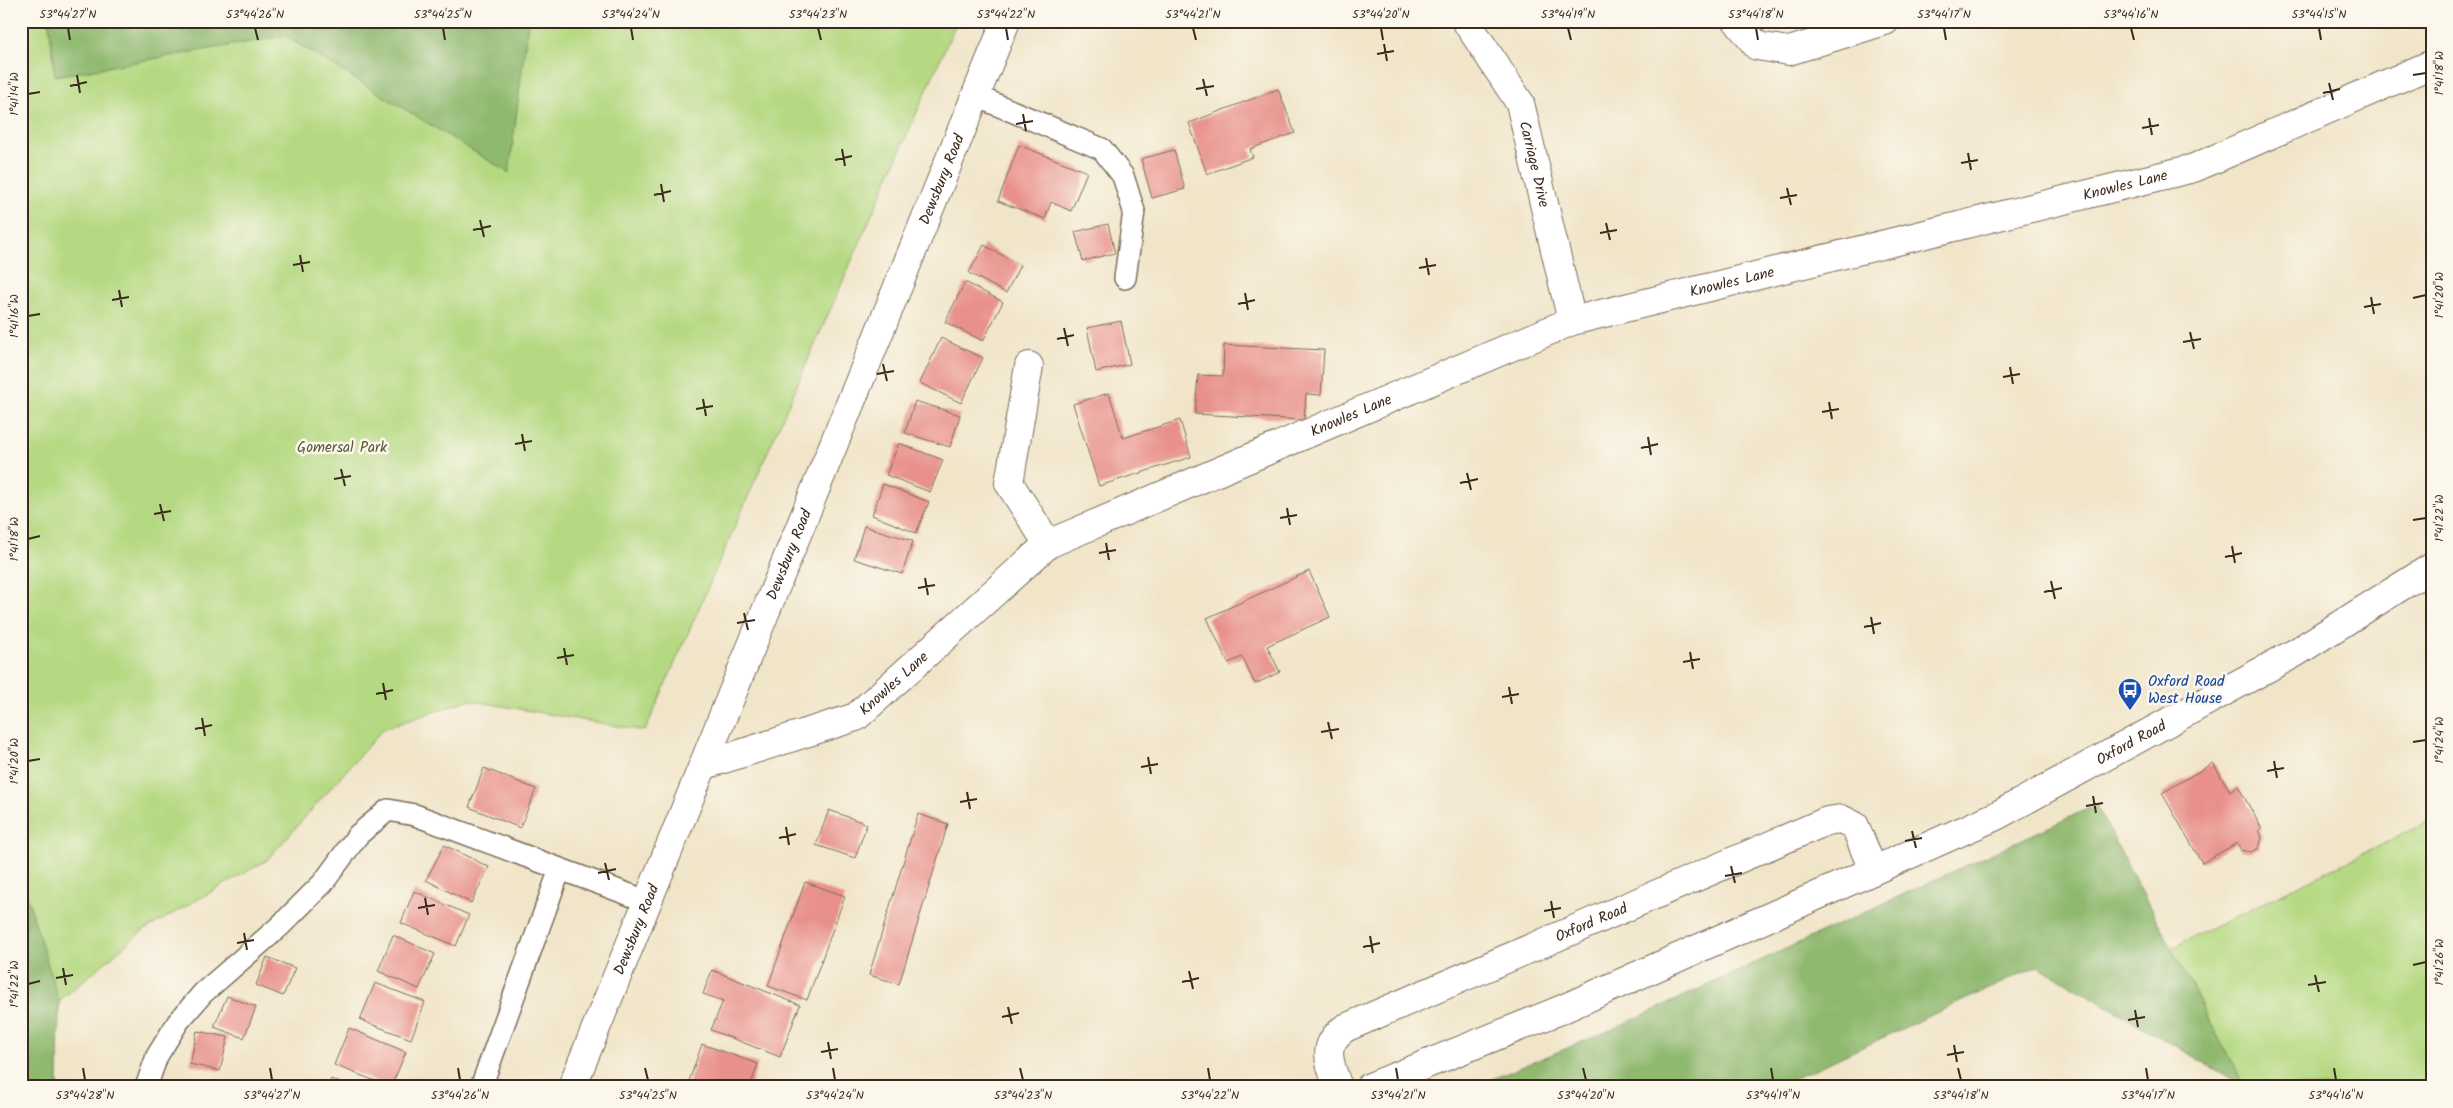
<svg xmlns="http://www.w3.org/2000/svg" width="2453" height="1108" font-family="Kalam,sans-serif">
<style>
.green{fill:#b5d982;stroke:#788250}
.forest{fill:#90b970;stroke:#667247}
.building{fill:#e8908a}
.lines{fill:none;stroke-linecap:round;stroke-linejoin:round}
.service-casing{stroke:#7b6b5a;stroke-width:24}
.minor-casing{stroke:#7b6b5a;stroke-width:30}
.primary-casing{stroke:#7b6b5a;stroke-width:30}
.service{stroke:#fff;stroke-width:21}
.minor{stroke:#fff;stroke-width:28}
.primary{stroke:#fff;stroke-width:28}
.ticks{fill:none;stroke:#3b2a1e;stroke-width:2}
.labels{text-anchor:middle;stroke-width:5;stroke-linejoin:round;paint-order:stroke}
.street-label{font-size:15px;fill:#3b2a1e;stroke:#fbf7ec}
.park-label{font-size:15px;fill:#5a5637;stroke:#fbf7ec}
.transit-label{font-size:15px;fill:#164399;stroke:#fbf7ec;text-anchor:start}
.neatline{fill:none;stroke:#3b2a1e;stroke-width:2}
.ticks-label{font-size:12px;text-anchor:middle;fill:#3b2a1e}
</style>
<rect width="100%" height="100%" fill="#fbf7ec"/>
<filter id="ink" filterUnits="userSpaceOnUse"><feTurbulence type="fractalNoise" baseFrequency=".02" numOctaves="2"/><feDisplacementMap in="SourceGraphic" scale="10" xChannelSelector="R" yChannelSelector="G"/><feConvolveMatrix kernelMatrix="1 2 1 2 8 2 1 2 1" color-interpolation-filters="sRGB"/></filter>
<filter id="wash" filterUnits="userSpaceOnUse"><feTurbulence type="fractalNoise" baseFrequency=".0096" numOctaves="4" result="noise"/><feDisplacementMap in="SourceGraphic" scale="20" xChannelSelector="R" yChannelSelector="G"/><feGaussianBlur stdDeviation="1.12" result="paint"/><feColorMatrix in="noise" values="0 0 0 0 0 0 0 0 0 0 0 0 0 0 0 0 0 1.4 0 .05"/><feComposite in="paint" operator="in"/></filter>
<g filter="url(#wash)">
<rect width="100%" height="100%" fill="#f1e5c9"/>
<path class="green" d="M 21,21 L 49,21 L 55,76 L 285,35 L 509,172 L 528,21 L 957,21 L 645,731 L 468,700 L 383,729 L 267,860 L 141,932 L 59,1001 L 59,1017 L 21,883 Z
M 2432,820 L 2432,1087 L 2244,1086 L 2171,948 Z"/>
<path class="forest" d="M 49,21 L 528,21 L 509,173 L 285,36 L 55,76 Z
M 2096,805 L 2244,1086 L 2038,966 L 1776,1087 L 1473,1087 L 1613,1029 Z
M 21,877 L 59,1001 L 58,1087 L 21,1087 Z"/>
<g id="blocks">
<path class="building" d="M 1278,89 L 1295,133 L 1250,149 L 1253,157 L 1207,174 L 1189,123 Z
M 1019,145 L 1087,172 L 1071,211 L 1051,202 L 1045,219 L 998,201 Z
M 1174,150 L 1185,189 L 1152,198 L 1141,159 Z
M 1108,224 L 1115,253 L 1083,261 L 1075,232 Z
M 984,245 L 1020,265 L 1006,293 L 969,273 Z
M 965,282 L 1003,302 L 983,341 L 945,322 Z
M 1121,321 L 1130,364 L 1096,372 L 1087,328 Z
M 941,338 L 983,358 L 961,403 L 920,383 Z
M 1224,345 L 1324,350 L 1321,395 L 1306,394 L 1304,420 L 1195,414 L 1198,375 L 1223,376 Z
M 1109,393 L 1123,438 L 1180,420 L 1191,457 L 1099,486 L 1073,404 Z
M 915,401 L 960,415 L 950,447 L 905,433 Z
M 899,443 L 943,460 L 930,492 L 886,475 Z
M 883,484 L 929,502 L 916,533 L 872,515 Z
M 864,526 L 913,541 L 902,574 L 854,559 Z
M 1309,571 L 1330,617 L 1267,646 L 1280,672 L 1255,684 L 1242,657 L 1228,663 L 1207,618 Z
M 2213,763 L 2230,791 L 2238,786 L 2262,829 L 2259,830 L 2262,837 L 2259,848 L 2251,852 L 2240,850 L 2237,843 L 2202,863 L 2162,793 Z
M 484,768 L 536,789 L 520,828 L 469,807 Z
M 829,810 L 867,824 L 855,858 L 816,845 Z
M 918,814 L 948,824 L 899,984 L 869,975 Z
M 444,845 L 489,867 L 471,903 L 426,880 Z
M 805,882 L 845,896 L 807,1000 L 768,986 Z
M 414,891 L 469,915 L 456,946 L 401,923 Z
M 393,935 L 435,954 L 419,989 L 378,971 Z
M 267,957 L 295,968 L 283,996 L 256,985 Z
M 712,970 L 800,1005 L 780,1057 L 711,1030 L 723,1001 L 703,994 Z
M 375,983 L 425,1002 L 411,1039 L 360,1020 Z
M 227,996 L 256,1007 L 244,1038 L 214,1027 Z
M 349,1028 L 406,1052 L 391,1087 L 334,1065 Z
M 197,1031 L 228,1037 L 220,1071 L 190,1064 Z
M 702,1044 L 758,1064 L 750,1087 L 687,1087 Z
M 331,1079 L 348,1087 L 327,1087 Z"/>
</g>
</g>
<g filter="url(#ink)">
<use href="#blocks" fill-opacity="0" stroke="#7b6b5a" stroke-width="1"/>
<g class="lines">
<defs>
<path id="service" d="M 976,96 L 1102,149 L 1123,176 L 1134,211 L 1125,278
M 146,1087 L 157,1056 L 178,1022 L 203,993 L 280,926 L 323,883 L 358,835 L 388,810 L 415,815 L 649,902
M 481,1087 L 560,869"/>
<g id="minor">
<path id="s1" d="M 1466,21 L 1520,103 L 1572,321"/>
<path d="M 1737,21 L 1757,46 L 1789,51 L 1885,21"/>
<path d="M 1029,366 L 1009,483 L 1048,544"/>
<path id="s2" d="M 705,765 L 856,717 L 1048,544 L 1572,321 L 2194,168 L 2432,64"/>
<path id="s3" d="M 1338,1087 C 1330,1063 1320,1046 1345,1028 L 1827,821 L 1841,819 L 1855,826 L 1873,870"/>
</g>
<g id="primary">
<path id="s4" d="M 572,1087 L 1006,21"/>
<path id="s5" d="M 1370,1087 L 1558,1011 L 1996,816 L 2295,653 L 2432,567"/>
</g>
</defs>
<use href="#service" class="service-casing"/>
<use href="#minor" class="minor-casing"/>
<use href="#primary" class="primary-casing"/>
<use href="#service" class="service"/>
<use href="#minor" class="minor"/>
<use href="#primary" class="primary"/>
</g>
</g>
<path class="ticks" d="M 68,28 L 70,40M 255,28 L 258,40M 443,28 L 445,40M 631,28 L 633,40M 818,28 L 821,40M 1006,28 L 1008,40M 1193,28 L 1196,40M 1381,28 L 1383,40M 1568,28 L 1571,40M 1756,28 L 1758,40M 1944,28 L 1946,40M 2131,28 L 2134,40M 2319,28 L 2321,40M 1384,44 L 1387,61M 1377,54 L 1394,51M 77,75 L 80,93M 2413,75 L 2426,73M 1203,79 L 1207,96M 2329,83 L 2333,100M 70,86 L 87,82M 1196,89 L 1214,86M 2323,93 L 2340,89M 28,94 L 40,92M 1023,114 L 1026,131M 2149,118 L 2152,135M 1016,124 L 1033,121M 2142,128 L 2159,125M 842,149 L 845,166M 1968,153 L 1971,170M 835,160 L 852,156M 1961,163 L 1978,160M 661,184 L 664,202M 1787,188 L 1791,205M 654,195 L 671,191M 1780,198 L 1797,195M 480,220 L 484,237M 1606,223 L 1610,240M 473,230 L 491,226M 1600,233 L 1617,230M 300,255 L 303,272M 1426,258 L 1429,275M 293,265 L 310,262M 1419,268 L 1436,265M 119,290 L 122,307M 1245,293 L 1248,310M 2371,297 L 2374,314M 2413,298 L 2426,295M 112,300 L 129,297M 1238,304 L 1255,300M 2364,307 L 2381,304M 28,316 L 40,314M 1064,328 L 1068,346M 2190,332 L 2194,349M 1057,339 L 1074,335M 2183,342 L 2201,339M 883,364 L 887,381M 2010,367 L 2013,384M 877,374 L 894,371M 2003,377 L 2020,374M 703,399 L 706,416M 1829,402 L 1832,419M 696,409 L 713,406M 1822,412 L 1839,409M 522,434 L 525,451M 1648,437 L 1651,455M 515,444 L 532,441M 1641,448 L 1658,444M 341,469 L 345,486M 1467,473 L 1471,490M 334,479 L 351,476M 1460,483 L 1478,479M 160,504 L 164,521M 1287,508 L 1290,525M 154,514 L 171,511M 1280,518 L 1297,515M 2413,520 L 2426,518M 28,539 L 40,536M 1106,543 L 1109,560M 2232,546 L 2235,563M 1099,553 L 1116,550M 2225,557 L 2242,553M 925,578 L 928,595M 2051,581 L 2055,599M 918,588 L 935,585M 2044,592 L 2062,588M 744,613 L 748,630M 1871,617 L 1874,634M 737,623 L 755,620M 1864,627 L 1881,623M 564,648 L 567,665M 1690,652 L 1693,669M 557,658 L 574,655M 1683,662 L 1700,659M 383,683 L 386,700M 1509,687 L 1512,704M 376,694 L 393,690M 1502,697 L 1519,694M 202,718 L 205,736M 1328,722 L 1332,739M 195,729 L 212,725M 1321,732 L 1339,729M 2413,742 L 2426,740M 1148,757 L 1151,774M 28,761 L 40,759M 2274,761 L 2277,778M 1141,767 L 1158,764M 2267,771 L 2284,768M 967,792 L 970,809M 2093,796 L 2096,813M 960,802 L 977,799M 2086,806 L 2103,803M 786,827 L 789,845M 1912,831 L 1916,848M 779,838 L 796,834M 1905,841 L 1922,838M 605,863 L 609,880M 1731,866 L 1735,883M 598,873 L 616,869M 1725,876 L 1742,873M 425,898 L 428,915M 1551,901 L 1554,918M 418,908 L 435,905M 1544,911 L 1561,908M 244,933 L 247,950M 1370,936 L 1373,953M 237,943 L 254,940M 1363,947 L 1380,943M 2413,965 L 2426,962M 63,968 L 66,985M 1189,971 L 1193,989M 2315,975 L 2319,992M 56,978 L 73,975M 1182,982 L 1199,978M 28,984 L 40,981M 2308,985 L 2326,982M 1008,1007 L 1012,1024M 2135,1010 L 2138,1027M 1002,1017 L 1019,1013M 2128,1020 L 2145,1017M 828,1042 L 831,1059M 1954,1045 L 1957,1062M 821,1052 L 838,1049M 1947,1055 L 1964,1052M 83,1068 L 85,1080M 270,1068 L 272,1080M 458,1068 L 460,1080M 645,1068 L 648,1080M 833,1068 L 835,1080M 1020,1068 L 1023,1080M 1208,1068 L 1210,1080M 1396,1068 L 1398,1080M 1583,1068 L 1586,1080M 1771,1068 L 1773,1080M 1958,1068 L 1961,1080M 2146,1068 L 2148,1080M 2334,1068 L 2336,1080"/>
<defs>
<symbol id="bus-pin" viewBox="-11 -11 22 30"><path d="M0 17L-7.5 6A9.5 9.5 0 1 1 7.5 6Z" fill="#1a4fb4" stroke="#fbf7ec"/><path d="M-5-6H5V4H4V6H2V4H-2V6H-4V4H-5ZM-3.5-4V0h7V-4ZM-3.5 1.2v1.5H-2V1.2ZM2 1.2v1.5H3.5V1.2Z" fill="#fff"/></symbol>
</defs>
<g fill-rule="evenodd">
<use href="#bus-pin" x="2116" y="676" width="28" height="38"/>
</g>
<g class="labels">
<g class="street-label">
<text dy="5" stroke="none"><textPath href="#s1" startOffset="161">Carriage Drive</textPath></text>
<text dy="5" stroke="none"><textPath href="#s4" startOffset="980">Dewsbury Road</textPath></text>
<text dy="5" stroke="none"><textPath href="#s2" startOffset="1556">Knowles Lane</textPath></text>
<text dy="5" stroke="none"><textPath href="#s2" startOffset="1151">Knowles Lane</textPath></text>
<text dy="5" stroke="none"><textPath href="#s2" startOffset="746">Knowles Lane</textPath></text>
<text dy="5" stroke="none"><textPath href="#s4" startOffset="575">Dewsbury Road</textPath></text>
<text dy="5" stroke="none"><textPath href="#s2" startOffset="209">Knowles Lane</textPath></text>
<text dy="5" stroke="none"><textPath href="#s5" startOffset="836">Oxford Road</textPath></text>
<text dy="5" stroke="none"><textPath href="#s3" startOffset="334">Oxford Road</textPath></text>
<text dy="5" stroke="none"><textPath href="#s4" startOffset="170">Dewsbury Road</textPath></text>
</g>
<g class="park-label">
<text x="342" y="452">Gomersal Park</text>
</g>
<g class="transit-label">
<text x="2148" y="686">Oxford Road<tspan x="2148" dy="17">West House</tspan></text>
</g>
</g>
<rect width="2453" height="1108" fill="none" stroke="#fbf7ec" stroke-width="55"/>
<rect x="28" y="28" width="2398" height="1052" class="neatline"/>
<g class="ticks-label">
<text x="68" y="18">53°44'27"N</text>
<text x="255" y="18">53°44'26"N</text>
<text x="443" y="18">53°44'25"N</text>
<text x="631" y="18">53°44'24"N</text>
<text x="818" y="18">53°44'23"N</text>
<text x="1006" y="18">53°44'22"N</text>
<text x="1193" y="18">53°44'21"N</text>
<text x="1381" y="18">53°44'20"N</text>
<text x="1568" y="18">53°44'19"N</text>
<text x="1756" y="18">53°44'18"N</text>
<text x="1944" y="18">53°44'17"N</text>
<text x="2131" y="18">53°44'16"N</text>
<text x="2319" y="18">53°44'15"N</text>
<text transform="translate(2439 73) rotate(-90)" y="4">1°41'18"W</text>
<text transform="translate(14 94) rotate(-90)" y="4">1°41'14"W</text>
<text transform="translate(2439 295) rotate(-90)" y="4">1°41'20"W</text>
<text transform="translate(14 316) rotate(-90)" y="4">1°41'16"W</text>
<text transform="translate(2439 518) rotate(-90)" y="4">1°41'22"W</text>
<text transform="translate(14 539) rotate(-90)" y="4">1°41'18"W</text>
<text transform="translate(2439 740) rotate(-90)" y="4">1°41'24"W</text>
<text transform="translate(14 761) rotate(-90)" y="4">1°41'20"W</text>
<text transform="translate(2439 962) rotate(-90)" y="4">1°41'26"W</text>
<text transform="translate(14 984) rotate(-90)" y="4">1°41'22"W</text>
<text x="85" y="1099">53°44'28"N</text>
<text x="272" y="1099">53°44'27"N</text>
<text x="460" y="1099">53°44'26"N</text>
<text x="648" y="1099">53°44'25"N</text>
<text x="835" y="1099">53°44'24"N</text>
<text x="1023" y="1099">53°44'23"N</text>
<text x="1210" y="1099">53°44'22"N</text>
<text x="1398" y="1099">53°44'21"N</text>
<text x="1586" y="1099">53°44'20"N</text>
<text x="1773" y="1099">53°44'19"N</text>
<text x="1961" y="1099">53°44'18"N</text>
<text x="2148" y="1099">53°44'17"N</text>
<text x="2336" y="1099">53°44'16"N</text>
</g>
</svg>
